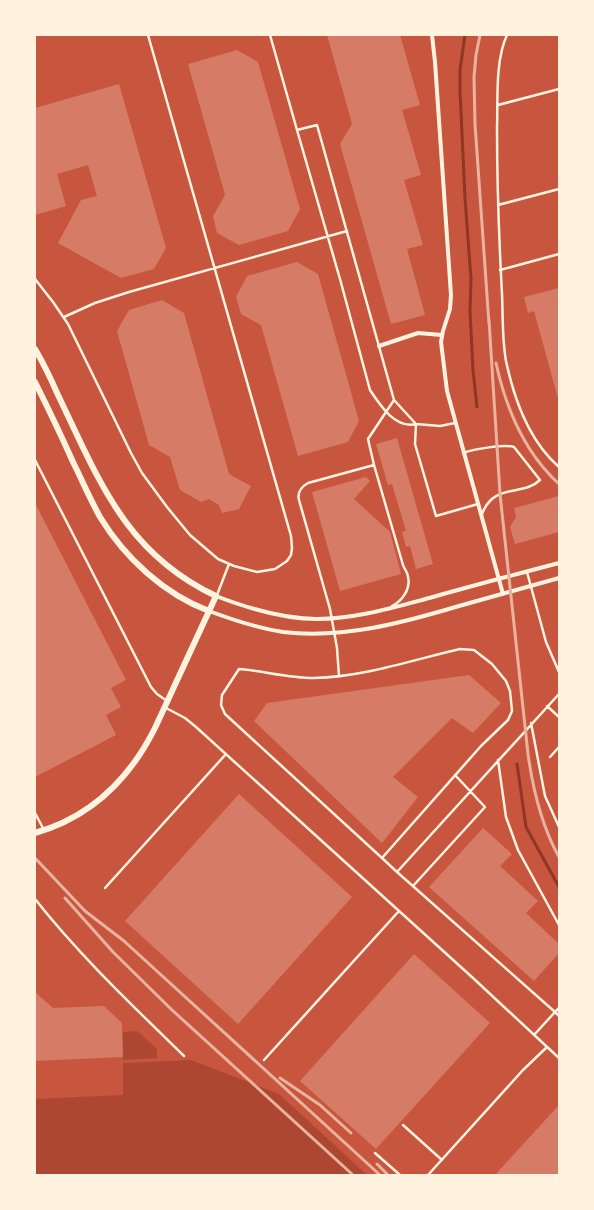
<svg xmlns="http://www.w3.org/2000/svg" width="594" height="1210" font-family="'Roboto Condensed',sans-serif">
<style>
.green{fill:#ae4732}
.lines{fill:none;stroke-linecap:round;stroke-linejoin:round}
.stream{stroke:#8f3625;stroke-width:3}
.building{fill:#d67c66}
.service{stroke:#fff3e0;stroke-width:2.5}
.minor{stroke:#fff3e0;stroke-width:4}
.tertiary{stroke:#fff3e0;stroke-width:6}
.rail{stroke:#e9b49f;stroke-width:3}
</style>
<rect width="100%" height="100%" fill="#c8553d"/>
<path class="green" d="M 137,1031 L 157,1049 L 157,1058 L 123,1060 L 122,1032 Z
M 191,1060 L 279,1094 L 367,1175 L 35,1175 L 35,1099 L 123,1095 L 123,1063 Z"/>
<g class="lines">
<path class="stream" d="M 465,35 L 460,70 L 460,91 L 465,198 L 471,279 L 470,311 L 473,370 L 477,407
M 517,764 L 526,827 L 559,887"/>
</g>
<path class="building" d="M 327,35 L 400,35 L 420,105 L 402,110 L 421,175 L 404,180 L 423,245 L 407,249 L 425,315 L 391,324 L 340,144 L 352,124 Z
M 237,50 L 258,62 L 300,209 L 288,231 L 239,245 L 217,233 L 213,216 L 225,195 L 188,64 Z
M 119,84 L 166,248 L 154,269 L 121,278 L 58,243 L 81,200 L 97,196 L 88,165 L 57,174 L 66,206 L 35,215 L 35,108 Z
M 297,262 L 318,274 L 359,421 L 348,442 L 298,456 L 261,325 L 241,314 L 236,297 L 247,276 Z
M 559,288 L 559,402 L 534,311 L 528,313 L 524,297 Z
M 162,300 L 184,313 L 229,474 L 251,486 L 239,509 L 222,513 L 219,505 L 209,499 L 201,502 L 180,490 L 170,457 L 149,445 L 117,331 L 129,310 Z
M 397,438 L 433,564 L 416,569 L 410,546 L 406,547 L 402,532 L 406,531 L 392,484 L 388,485 L 376,444 Z
M 366,477 L 370,481 L 354,499 L 390,532 L 401,574 L 340,591 L 312,492 Z
M 559,496 L 559,532 L 515,544 L 510,527 L 516,517 L 514,508 Z
M 35,503 L 126,680 L 111,688 L 121,707 L 106,715 L 116,735 L 35,777 Z
M 469,675 L 501,703 L 473,733 L 452,718 L 393,777 L 418,797 L 382,843 L 254,721 L 267,703 Z
M 239,794 L 352,897 L 238,1024 L 125,921 Z
M 483,828 L 512,854 L 500,866 L 538,901 L 526,913 L 559,944 L 559,953 L 534,981 L 429,887 Z
M 414,954 L 490,1023 L 376,1149 L 300,1081 Z
M 35,992 L 53,1008 L 104,1006 L 122,1023 L 123,1057 L 35,1061 Z
M 558,1106 L 559,1107 L 559,1175 L 495,1175 Z"/>
<g class="lines">
<path class="service" d="M 270,35 L 297,130 L 317,125 L 394,400 L 416,424 C 395,429 380,405 370,390 L 340,279 L 297,130
M 507,35 C 495,61 498,99 497,128 C 497,183 499,239 502,294 C 503,316 502,339 506,361 C 514,399 529,441 559,467
M 498,105 L 559,89
M 498,205 L 559,189
M 500,270 L 559,254
M 35,279 L 53,302 L 68,324 L 131,453 L 142,473 L 167,507 L 190,535 L 218,559 L 234,566 L 257,572 L 275,569 L 287,561 L 291,555 L 292,548 L 291,536 L 148,35
M 64,317 L 95,303 L 129,292 L 347,231
M 455,423 L 440,426 L 416,424 L 415,444 L 436,516 L 478,504
M 463,453 C 474,449 504,444 514,447 L 540,480 C 523,497 494,482 482,514
M 35,460 L 151,687 L 157,694 L 167,701
M 374,465 L 403,565 C 404,569 408,572 408,577 C 411,589 402,601 392,606
M 527,572 L 546,642 L 559,672
M 217,595 L 229,564
M 339,676 L 337,648 L 330,609 L 299,500 C 297,492 301,487 308,483 L 374,465 L 368,439 L 394,400
M 547,706 L 559,717
M 166,708 L 185,718 L 196,727 L 473,978 L 559,1058
M 531,723 L 545,796 L 559,827
M 550,757 L 559,747
M 498,760 L 506,817 L 518,850 L 559,925
M 35,813 L 44,830
M 382,858 L 481,746 L 508,720 L 512,711 L 510,691 L 506,681 L 492,664 L 474,650 L 460,649 C 412,660 364,677 314,678 C 288,678 264,671 239,669 L 222,695 L 221,705 L 225,714 L 382,858 L 397,872 L 555,1012 L 559,1008
M 397,872 L 559,694
M 413,886 L 485,807 L 455,775
M 105,888 L 226,754
M 35,899 C 80,956 132,1005 184,1056
M 534,1035 L 555,1012 L 559,1016
M 264,1060 L 399,911
M 403,1125 L 442,1160
M 375,1153 L 400,1175
M 428,1175 L 523,1070 L 547,1047"/>
<path class="minor" d="M 432,35 L 435,62 L 451,295 L 450,309 L 443,331 L 441,342 L 447,391 L 503,594
M 379,346 L 418,333 L 442,335
M 216,596 C 247,608 283,619 317,619 C 356,619 395,607 433,597 C 475,585 517,574 559,563
M 209,611 C 233,620 257,628 283,632 C 343,639 402,623 459,606 C 492,597 526,587 559,578"/>
<path class="tertiary" d="M 35,349 C 44,364 51,379 58,395 C 99,480 125,553 216,596 L 155,728 C 129,780 91,817 35,833
M 35,382 C 48,408 61,435 73,462 C 82,480 90,499 100,517 C 125,558 164,594 209,611"/>
<path class="rail" d="M 480,35 L 476,55 L 474,77 L 475,124 L 489,324
M 489,320 L 500,494 L 528,754 C 533,790 541,825 559,857
M 496,363 C 506,409 524,452 559,484
M 35,858 L 85,911 L 124,941 L 380,1175
M 65,898 L 113,952 L 172,1010 L 353,1175
M 280,1078 L 320,1105 L 351,1133
M 377,1164 L 388,1175"/>
</g>
<rect width="594" height="1210" fill="none" stroke="#fff3e0" stroke-width="72"/>
</svg>
